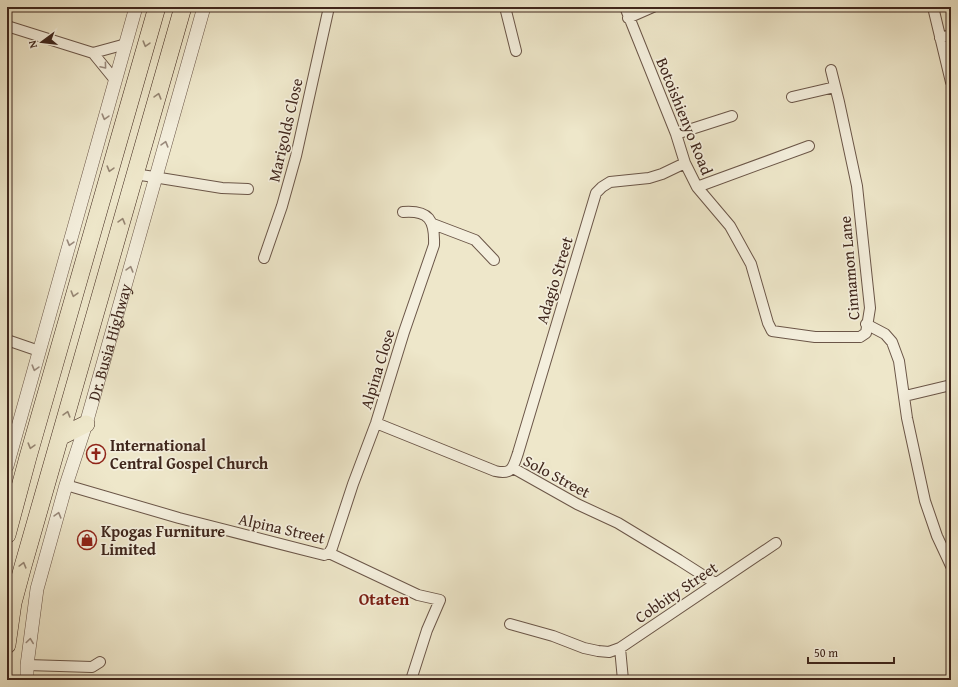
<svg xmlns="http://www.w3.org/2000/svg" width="958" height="687" font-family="'Gentium Book Plus',serif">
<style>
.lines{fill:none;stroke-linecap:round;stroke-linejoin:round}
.minor-casing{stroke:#6b5648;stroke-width:12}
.tertiary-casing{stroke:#6b5648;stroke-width:14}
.trunk-casing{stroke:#3f261c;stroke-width:18}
.minor{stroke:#f4efdd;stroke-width:10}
.tertiary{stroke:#f4efdd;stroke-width:13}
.trunk{stroke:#eee7ca;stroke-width:17}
.oneway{stroke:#968673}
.oneway2{stroke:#9a8a7c}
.labels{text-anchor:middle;stroke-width:3.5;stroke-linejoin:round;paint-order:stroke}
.street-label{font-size:16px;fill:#3f261c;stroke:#f4efdd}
.poi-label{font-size:16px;font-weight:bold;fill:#3f261c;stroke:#f4efdd;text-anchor:start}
.neighbourhood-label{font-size:17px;font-weight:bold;fill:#7a1f14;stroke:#f4efdd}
</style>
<rect width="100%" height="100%" fill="#eee7ca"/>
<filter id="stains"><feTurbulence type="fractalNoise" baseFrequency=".005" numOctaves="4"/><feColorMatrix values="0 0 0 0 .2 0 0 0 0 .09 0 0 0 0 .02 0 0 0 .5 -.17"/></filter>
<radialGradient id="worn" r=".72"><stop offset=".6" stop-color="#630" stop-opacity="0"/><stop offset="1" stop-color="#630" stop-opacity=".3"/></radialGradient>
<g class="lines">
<defs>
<path id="minor" d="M 505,7 L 516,51
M 625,7 L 676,134 L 685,163 L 697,187 L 730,226 L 751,264 L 768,323 L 772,331 L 815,337 L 860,337 L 866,333 L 870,308 L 857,186 L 839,102 L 831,70
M 933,7 L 951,82
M 628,18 L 653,7
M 7,26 L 93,53 L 115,80
M 940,38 L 951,35
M 93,53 L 126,44
M 792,97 L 835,87
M 676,134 L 732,116
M 135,174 L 222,188 L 248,189
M 697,187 L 809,146
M 433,224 L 475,240 L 494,260
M 264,258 L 282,206 L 296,156 L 329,7
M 866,324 L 885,334 L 892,342 L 899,361 L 907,418 L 925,501 L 937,536 L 951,566
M 7,340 L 39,351
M 905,396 L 951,385
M 376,423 L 495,471 C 512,475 513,468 518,453 L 596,193 L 602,187 L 610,182 L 649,178 L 662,174 L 685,163
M 513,468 L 577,504 L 618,523 L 679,560 L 715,583
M 66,485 L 179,518 L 308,551 L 324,555 L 329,553 L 418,595 L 440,600 L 427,630 L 411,680
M 329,553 L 332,548 L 353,484 L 376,423 L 404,332 L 434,245 C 435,220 429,210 403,212
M 510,624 L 553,636 L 584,648 L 598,651 L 609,652 L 620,648 L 776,543
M 620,648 L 623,680
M 27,665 L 92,667 L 100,662"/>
<g id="tertiary">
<path d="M 7,466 L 136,7"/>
<path id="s1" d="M 27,680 L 27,665 L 37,589 L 66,485 L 86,424 L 204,7"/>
</g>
<path id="trunk" d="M 60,437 L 86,424
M 7,535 L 28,457 L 157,7
M 7,645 L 13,603 L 23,566 L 183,7"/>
</defs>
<use href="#minor" class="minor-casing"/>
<use href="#tertiary" class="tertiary-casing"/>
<use href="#trunk" class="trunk-casing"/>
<use href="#minor" class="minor"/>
<use href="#tertiary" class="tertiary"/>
<use href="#trunk" class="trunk"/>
</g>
<defs><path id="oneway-chevron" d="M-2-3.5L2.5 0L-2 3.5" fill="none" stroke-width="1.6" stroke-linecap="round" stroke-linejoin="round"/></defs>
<g class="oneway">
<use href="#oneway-chevron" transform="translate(146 44) rotate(106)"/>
<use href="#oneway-chevron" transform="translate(158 96) rotate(-74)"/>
<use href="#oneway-chevron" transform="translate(110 169) rotate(106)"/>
<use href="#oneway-chevron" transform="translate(122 221) rotate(-74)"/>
<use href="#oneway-chevron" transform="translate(74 294) rotate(106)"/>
<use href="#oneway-chevron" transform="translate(67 414) rotate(-74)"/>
<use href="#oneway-chevron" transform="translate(31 446) rotate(106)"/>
<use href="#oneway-chevron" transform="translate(23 565) rotate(-75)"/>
</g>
<g class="oneway2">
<use href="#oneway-chevron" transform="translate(104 66) rotate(50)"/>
<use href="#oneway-chevron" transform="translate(105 117) rotate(106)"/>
<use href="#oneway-chevron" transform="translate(165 144) rotate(-74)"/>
<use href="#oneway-chevron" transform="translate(70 243) rotate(106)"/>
<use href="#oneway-chevron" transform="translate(130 269) rotate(-74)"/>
<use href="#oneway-chevron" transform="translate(35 368) rotate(106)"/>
<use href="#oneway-chevron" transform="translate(58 515) rotate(-74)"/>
<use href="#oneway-chevron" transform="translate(30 641) rotate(-82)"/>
</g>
<defs>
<symbol id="church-ring" viewBox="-11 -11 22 22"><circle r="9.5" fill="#f4efdd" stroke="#8f2418" stroke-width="1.5"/><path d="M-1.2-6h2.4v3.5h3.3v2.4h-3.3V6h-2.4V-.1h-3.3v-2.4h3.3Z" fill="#8f2418"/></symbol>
<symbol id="shop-ring" viewBox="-11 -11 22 22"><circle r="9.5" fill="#f4efdd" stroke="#8f2418" stroke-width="1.5"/><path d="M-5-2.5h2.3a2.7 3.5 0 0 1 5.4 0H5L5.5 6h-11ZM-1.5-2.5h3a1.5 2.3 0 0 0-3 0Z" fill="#8f2418"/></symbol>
</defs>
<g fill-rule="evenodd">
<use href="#church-ring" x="85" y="443" width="22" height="22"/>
<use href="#shop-ring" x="76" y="529" width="22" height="22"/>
</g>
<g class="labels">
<g class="street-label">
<text transform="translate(685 116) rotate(68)" y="6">Botoishienyo Road</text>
<text transform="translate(285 130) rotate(-77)" y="6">Marigolds Close</text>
<text transform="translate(849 268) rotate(-95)" y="6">Cinnamon Lane</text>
<text transform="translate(554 280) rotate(-73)" y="6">Adagio Street</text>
<text dy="6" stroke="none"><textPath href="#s1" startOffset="349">Dr. Busia Highway</textPath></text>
<text transform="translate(377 369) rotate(-73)" y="6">Alpina Close</text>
<text transform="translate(557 476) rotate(28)" y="6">Solo Street</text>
<text transform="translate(282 528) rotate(13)" y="6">Alpina Street</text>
<text transform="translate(676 592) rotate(-34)" y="6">Cobbity Street</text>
</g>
<g class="poi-label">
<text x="110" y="451">International<tspan x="110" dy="18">Central Gospel Church</tspan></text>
<text x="101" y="537">Kpogas Furniture<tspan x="101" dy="18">Limited</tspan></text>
</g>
<g class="neighbourhood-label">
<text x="384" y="605">Otaten</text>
</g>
</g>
<rect width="958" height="687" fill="none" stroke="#eee7ca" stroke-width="24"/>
<rect x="8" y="8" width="942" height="671" fill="none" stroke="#3f261c" stroke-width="2"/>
<rect x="12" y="12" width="934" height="663" fill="none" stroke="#3f261c"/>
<g transform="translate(42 42) rotate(255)" stroke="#f4efdd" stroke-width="3" paint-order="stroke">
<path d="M0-3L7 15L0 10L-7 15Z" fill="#3f261c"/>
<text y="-6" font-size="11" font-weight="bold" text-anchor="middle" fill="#3f261c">N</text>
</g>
<path d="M808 657v6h86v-6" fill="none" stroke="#3f261c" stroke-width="2"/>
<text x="814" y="657" font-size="12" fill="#3f261c" stroke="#f4efdd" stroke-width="3" paint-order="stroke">50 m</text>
<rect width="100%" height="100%" filter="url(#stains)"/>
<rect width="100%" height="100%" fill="url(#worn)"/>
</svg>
